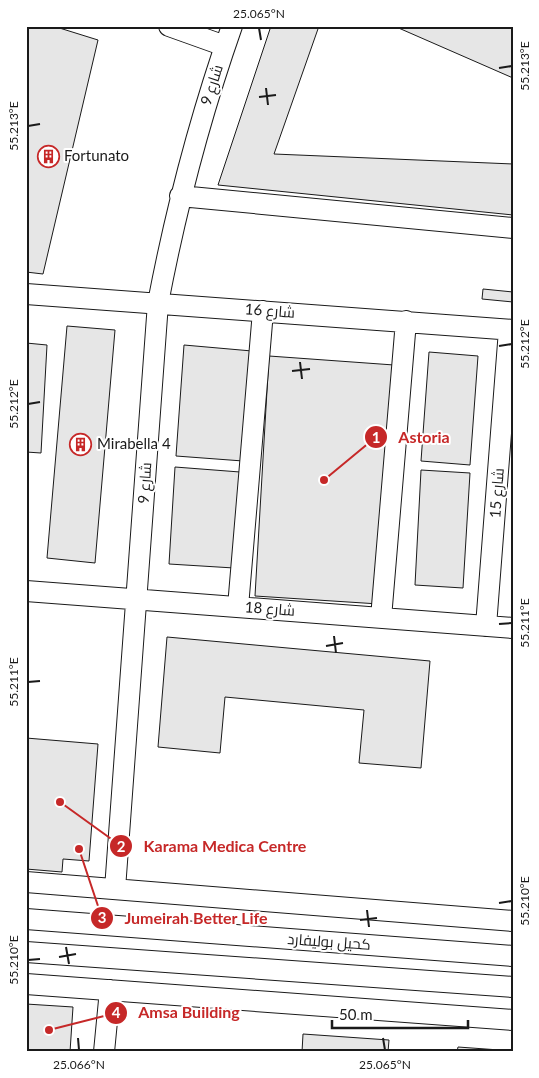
<svg xmlns="http://www.w3.org/2000/svg" width="539" height="1078" font-family="Lato,Cairo,sans-serif">
<style>
.building{fill:#e6e6e6;stroke:#1a1a1a}
.lines{fill:none;stroke-linecap:round;stroke-linejoin:round}
.minor-casing{stroke:#1a1a1a;stroke-width:22}
.minor{stroke:#fff;stroke-width:20}
.ticks{fill:none;stroke:#1a1a1a;stroke-width:2}
.labels{text-anchor:middle;stroke-width:4;stroke-linejoin:round;paint-order:stroke}
.street-label{font-size:15px;fill:#1a1a1a;stroke:#fff}
.poi-label{font-size:15px;fill:#1a1a1a;stroke:#fff;text-anchor:start}
.leader{fill:none;stroke:#c62828;stroke-width:2}
.callout-dot{fill:#c62828;stroke:#fff;stroke-width:2}
.mark-label{font-size:15px;text-anchor:middle;font-weight:bold;fill:#fff}
.callout-label{font-size:16px;text-anchor:middle;font-weight:bold;fill:#c62828;stroke:#fff;stroke-width:4;stroke-linejoin:round;paint-order:stroke}
.neatline{fill:none;stroke:#1a1a1a;stroke-width:2}
.ticks-label{font-size:12px;text-anchor:middle;fill:#1a1a1a}
</style>
<rect width="100%" height="100%" fill="#fff"/>
<path class="building" d="M 26,26 L 53,26 L 98,40 L 43,274 L 26,272 Z
M 271,26 L 319,26 L 274,154 L 513,164 L 513,215 L 218,185 Z
M 394,26 L 513,26 L 513,78 Z
M 483,289 L 513,292 L 513,302 L 482,299 Z
M 67,326 L 115,330 L 95,563 L 47,558 Z
M 26,343 L 47,345 L 41,453 L 26,452 Z
M 184,345 L 252,351 L 243,461 L 176,456 Z
M 429,352 L 478,356 L 470,465 L 421,461 Z
M 269,356 L 394,365 L 379,604 L 255,596 Z
M 175,467 L 240,472 L 234,568 L 169,564 Z
M 421,470 L 470,473 L 463,588 L 415,585 Z
M 167,637 L 430,661 L 421,768 L 359,763 L 364,710 L 225,697 L 220,753 L 158,747 Z
M 26,738 L 98,744 L 89,861 L 63,859 L 62,872 L 26,869 Z
M 26,1004 L 73,1007 L 70,1052 L 26,1052 Z
M 303,1034 L 389,1040 L 388,1052 L 302,1052 Z
M 458,1047 L 513,1051 L 513,1052 L 457,1052 Z"/>
<g class="lines">
<defs>
<path id="minor" d="M 169,26 L 225,46
M 180,196 L 513,228
M 26,294 L 513,330
M 26,591 L 513,628
M 238,607 L 263,311
M 381,618 L 406,321
M 486,626 L 509,330
M 26,882 L 513,921
M 115,889 L 158,303 C 176,209 200,117 232,26
M 26,919 L 513,956
M 26,952 L 513,987
M 26,984 L 513,1020
M 104,1052 L 110,990"/>
</defs>
<use href="#minor" class="minor-casing"/>
<use href="#minor" class="minor"/>
</g>
<path class="ticks" d="M 259,28 L 261,40M 499,68 L 512,66M 266,88 L 268,105M 259,97 L 276,95M 28,126 L 40,124M 499,346 L 512,344M 300,362 L 302,379M 292,371 L 310,369M 28,404 L 40,402M 499,624 L 512,623M 334,636 L 336,653M 326,646 L 343,643M 28,682 L 40,681M 499,903 L 512,901M 367,910 L 369,927M 360,920 L 377,918M 66,947 L 69,964M 59,957 L 76,954M 28,960 L 40,959M 78,1038 L 79,1050M 383,1038 L 385,1050"/>
<defs>
<symbol id="building-ring" viewBox="-11 -11 22 22"><circle r="9.5" fill="#fff" stroke="#c62828" stroke-width="1.5"/><path d="M-4-6H4V6H1V3H-1V6H-4ZM-2.5-4.3h1.7v1.8h-1.7ZM.8-4.3h1.7v1.8H.8ZM-2.5-1h1.7V.8h-1.7ZM.8-1h1.7V.8H.8Z" fill="#c62828"/></symbol>
</defs>
<g fill-rule="evenodd">
<use href="#building-ring" x="36" y="144" width="25" height="25"/>
<use href="#building-ring" x="68" y="432" width="25" height="25"/>
</g>
<g class="labels">
<g class="street-label">
<text transform="translate(212 85) rotate(-72)" y="5">شارع 9</text>
<text transform="translate(270 311) rotate(4)" y="5">شارع 16</text>
<text transform="translate(145 483) rotate(-86)" y="5">شارع 9</text>
<text transform="translate(497 493) rotate(-86)" y="5">شارع 15</text>
<text transform="translate(270 609) rotate(4)" y="5">شارع 18</text>
<text transform="translate(329 942) rotate(4)" y="5">كحيل بوليفارد</text>
</g>
<g class="poi-label">
<text x="64" y="161">Fortunato</text>
<text x="97" y="449">Mirabella 4</text>
</g>
</g>
<path class="leader" d="M324 480L376 437M60 802L121 846M79 849L102 918M49 1030L116 1013"/>
<g class="callout-dot">
<circle cx="324" cy="480" r="5"/>
<circle cx="60" cy="802" r="5"/>
<circle cx="79" cy="849" r="5"/>
<circle cx="49" cy="1030" r="5"/>
<circle cx="376" cy="437" r="12"/>
<circle cx="121" cy="846" r="12"/>
<circle cx="102" cy="918" r="12"/>
<circle cx="116" cy="1013" r="12"/>
</g>
<g class="mark-label">
<text x="376" y="443">1</text>
<text x="121" y="852">2</text>
<text x="102" y="923">3</text>
<text x="116" y="1018">4</text>
</g>
<g class="callout-label">
<text x="424" y="443">Astoria</text>
<text x="225" y="852">Karama Medica Centre</text>
<text x="196" y="924">Jumeirah Better Life</text>
<text x="189" y="1018">Amsa Building</text>
</g>
<rect width="539" height="1078" fill="none" stroke="#ffffff" stroke-width="55"/>
<path d="M332 1020v8h136v-8" fill="none" stroke="#1a1a1a" stroke-width="2.5"/>
<text x="339" y="1020" font-size="15" fill="#1a1a1a" stroke="#ffffff" stroke-width="4" paint-order="stroke">50 m</text>
<rect x="28" y="28" width="484" height="1022" class="neatline"/>
<g class="ticks-label">
<text x="259" y="18">25.065°N</text>
<text transform="translate(525 66) rotate(-90)" y="4">55.213°E</text>
<text transform="translate(14 126) rotate(-90)" y="4">55.213°E</text>
<text transform="translate(525 344) rotate(-90)" y="4">55.212°E</text>
<text transform="translate(14 404) rotate(-90)" y="4">55.212°E</text>
<text transform="translate(525 623) rotate(-90)" y="4">55.211°E</text>
<text transform="translate(14 682) rotate(-90)" y="4">55.211°E</text>
<text transform="translate(525 901) rotate(-90)" y="4">55.210°E</text>
<text transform="translate(14 960) rotate(-90)" y="4">55.210°E</text>
<text x="79" y="1069">25.066°N</text>
<text x="385" y="1069">25.065°N</text>
</g>
</svg>
